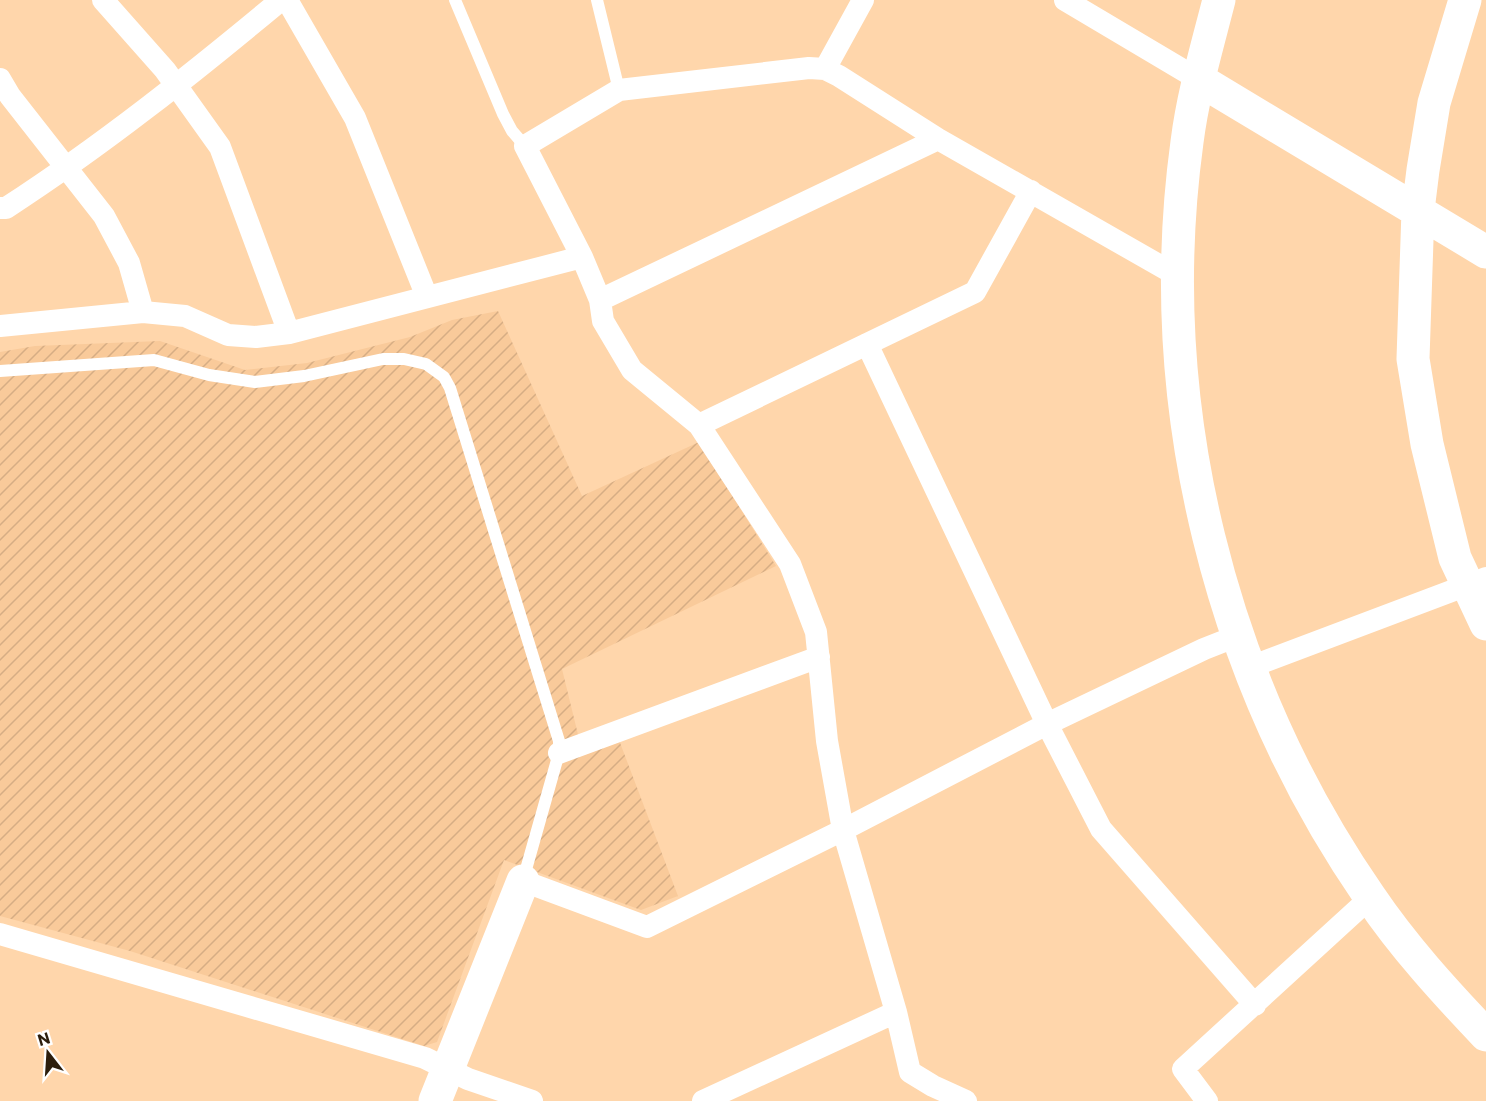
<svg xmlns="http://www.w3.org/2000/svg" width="1486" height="1101" font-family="Commissioner,sans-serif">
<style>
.industrial{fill:url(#industrial-furrows)}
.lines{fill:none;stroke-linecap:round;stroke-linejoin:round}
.lane{stroke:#fff;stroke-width:12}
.street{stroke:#fff;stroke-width:22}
.secondary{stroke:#fff;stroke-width:33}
</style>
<defs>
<pattern id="industrial-furrows" width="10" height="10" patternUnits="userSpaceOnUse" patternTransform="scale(1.5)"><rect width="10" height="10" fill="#f9ca9a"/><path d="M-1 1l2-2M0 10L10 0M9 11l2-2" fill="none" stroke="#d6ad84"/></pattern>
</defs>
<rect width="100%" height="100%" fill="#ffd6ab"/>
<path class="industrial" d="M 498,311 L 582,496 L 699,442 L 776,566 L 562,669 L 583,755 L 619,740 L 678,896 L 641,910 L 504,860 L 437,1042 L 424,1046 L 130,951 L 0,916 L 0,352 L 35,346 L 160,341 L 245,370 L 307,363 L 410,337 L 452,320 Z"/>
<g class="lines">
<path class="lane" d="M 455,0 L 503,114 L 512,131 L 525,146
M 597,0 L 619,90
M 0,371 L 154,360 L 209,375 L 255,382 L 304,376 L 383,359 L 404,359 L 426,364 L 444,377 L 450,388 L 559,741 L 559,753 L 523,880"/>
<path class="street" d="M 103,0 L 165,70 L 220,147 L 289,333
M 287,0 L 355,118 L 427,297
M 1065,0 L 1198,79
M 825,69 L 863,0
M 0,79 L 10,96 L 104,216 L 129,263 L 143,312
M 0,208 L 6,208 C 103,145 192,74 281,0
M 600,300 L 938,139
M 0,326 L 143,312 L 185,316 L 228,335 L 256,337 L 289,333 L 582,257
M 867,344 L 1047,724 L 1101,829 L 1255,1005
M 699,425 L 975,292 L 1031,191
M 1250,667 L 1486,578
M 559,753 L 819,657
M 523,881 L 647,927 L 843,830 L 1047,724 L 1204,649 L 1237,636
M 0,934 L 425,1058 L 468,1079 L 532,1101
M 703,1101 L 896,1012
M 966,1101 L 933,1086 L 910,1072 L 896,1012 L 843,830 L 827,741 L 816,632 L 790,564 L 699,425 L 632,370 L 603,321 L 600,300 L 582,257 L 525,146 L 619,90 L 809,68 L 825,69 L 839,76 L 938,139 L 1178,276
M 1207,1101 L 1183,1069 L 1370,898"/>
<path class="secondary" d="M 1219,0 C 1207,47 1193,94 1187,142 C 1151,405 1220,680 1370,897 C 1403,946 1445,992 1486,1035
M 1465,0 L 1434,103 L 1423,170 L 1418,210 L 1413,359 L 1427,444 L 1455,558 L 1486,624
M 1198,79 L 1486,252
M 435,1101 L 523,881"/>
</g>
<g transform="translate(48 1053) rotate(343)" stroke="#ffffff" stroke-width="4.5" paint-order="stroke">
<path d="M0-4.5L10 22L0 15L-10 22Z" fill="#2c1e0d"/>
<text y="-9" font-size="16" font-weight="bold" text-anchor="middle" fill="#2c1e0d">N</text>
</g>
</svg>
